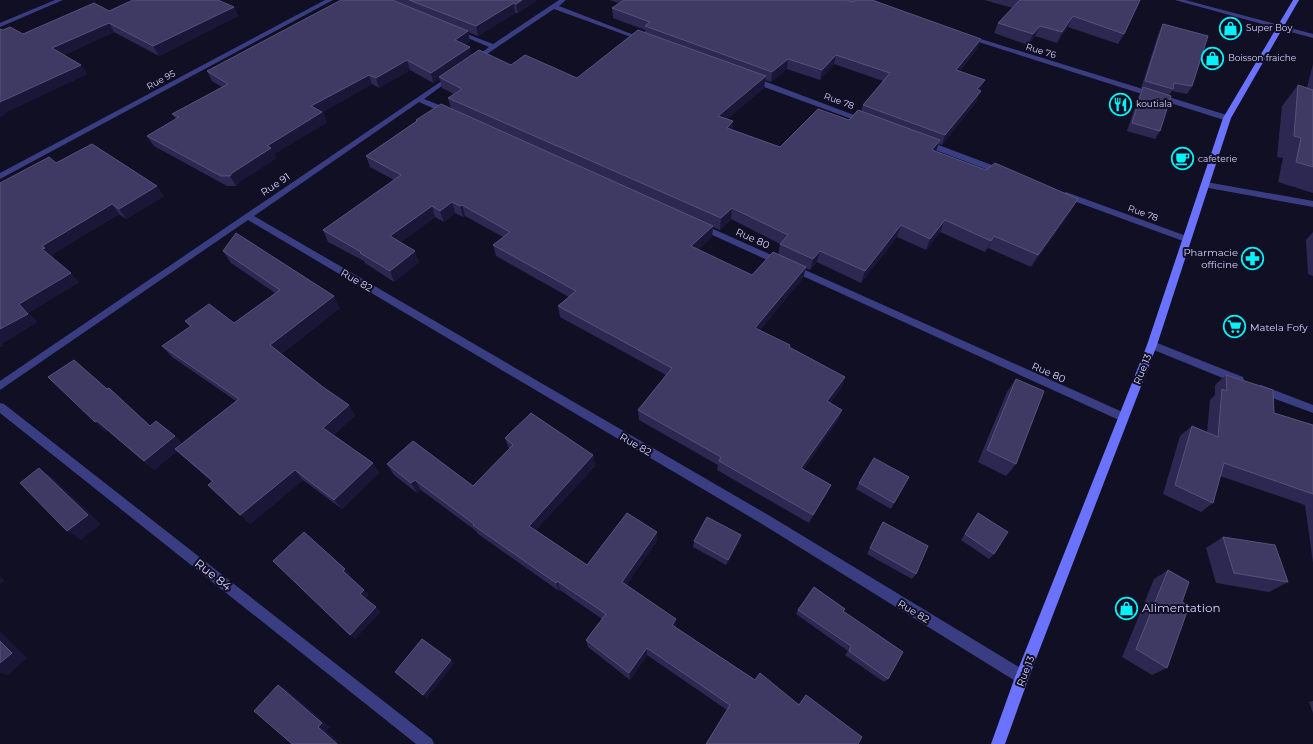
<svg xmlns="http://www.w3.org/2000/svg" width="1313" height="744" font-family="Montserrat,sans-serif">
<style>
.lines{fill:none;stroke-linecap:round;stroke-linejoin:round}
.street{fill:#3a3d82;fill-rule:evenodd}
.secondary{fill:#6b72fd;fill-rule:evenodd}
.wall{fill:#2d2852;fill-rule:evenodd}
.shaded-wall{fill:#1a1638}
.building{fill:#3f3a64;stroke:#56527c}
.labels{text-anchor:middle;stroke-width:4;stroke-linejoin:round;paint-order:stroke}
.far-poi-label{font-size:9px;fill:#d4d3fe;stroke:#110f24;text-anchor:start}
.far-street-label{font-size:9px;fill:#d4d3fe;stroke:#110f24}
.street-label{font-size:10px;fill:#d4d3fe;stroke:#110f24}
.poi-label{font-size:10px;fill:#d4d3fe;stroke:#110f24;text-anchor:end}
.near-street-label{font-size:12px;fill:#d4d3fe;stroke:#110f24}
.near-poi-label{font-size:12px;fill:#d4d3fe;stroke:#110f24;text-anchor:start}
</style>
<rect width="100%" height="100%" fill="#110f24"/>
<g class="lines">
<path class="street" d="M 55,0 L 63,0 L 0,27 L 0,23 Z
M 325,0 L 333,0 L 0,179 L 0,173 Z
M 559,0 L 566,0 L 559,6 L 647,40 L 642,41 L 554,9 L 475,62 L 473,61 L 473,59 L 489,47 L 454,32 L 459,31 L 493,44 Z
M 846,0 L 855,0 L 870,6 L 867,8 Z
M 1175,0 L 1185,0 L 1313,34 L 1313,38 Z
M 968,35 L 1230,116 L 1231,118 L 1227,120 L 1224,120 L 966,38 L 965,37 Z
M 452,74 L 456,76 L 454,77 L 424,99 L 452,110 L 452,114 L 446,114 L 419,102 L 254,216 L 770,516 L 1027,672 L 1029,677 L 1027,682 L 1022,684 L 1017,682 L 762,524 L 248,220 L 0,390 L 0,381 Z
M 750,78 L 756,78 L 867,120 L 863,122 L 860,122 L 750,82 Z
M 922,141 L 928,141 L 1005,170 L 1006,172 L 1005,174 L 999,174 L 922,145 Z
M 1206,182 L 1313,201 L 1313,207 L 1203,187 L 1203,183 Z
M 1066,192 L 1189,237 L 1190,239 L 1186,242 L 1183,241 L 1063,197 L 1062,195 Z
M 700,223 L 1127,414 L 1128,417 L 1127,420 L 1123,421 L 1119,420 L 697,228 L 696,226 Z
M 1152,341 L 1243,377 L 1244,380 L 1243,383 L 1239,384 L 1235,383 L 1149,348 L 1147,345 L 1149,342 Z
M 1261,385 L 1313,405 L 1313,413 L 1257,392 L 1256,389 L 1257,386 Z
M 0,403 L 4,404 L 432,739 L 434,744 L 416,744 L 0,413 Z"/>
<path class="secondary" d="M 1293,0 L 1299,0 L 1231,118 L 1157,345 L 1029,677 L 1005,744 L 991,744 L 1015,677 L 1147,345 L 1223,118 Z"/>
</g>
<path class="wall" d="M 341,0 L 537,0 L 518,13 L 515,13 L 478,36 L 468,32 L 470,41 L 464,44 L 472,55 L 511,65 L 577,78 L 645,33 L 645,30 L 613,18 L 612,8 L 619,3 L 609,0 L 846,0 L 981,39 L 977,49 L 959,72 L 980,90 L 977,101 L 942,145 L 939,144 L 936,151 L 1072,210 L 1031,267 L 988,248 L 985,252 L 940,232 L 926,250 L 897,237 L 861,283 L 817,262 L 810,270 L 806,268 L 803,278 L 760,330 L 789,347 L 845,377 L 842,387 L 830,403 L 842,410 L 838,420 L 803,470 L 831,485 L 827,493 L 809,523 L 717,470 L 718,465 L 639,420 L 638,410 L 666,375 L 560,317 L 558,306 L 569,297 L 496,256 L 493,245 L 503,237 L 465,216 L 463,217 L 455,213 L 444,222 L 435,217 L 401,242 L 419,262 L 394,282 L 365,263 L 364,261 L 328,242 L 323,230 L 394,180 L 370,167 L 366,156 L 416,121 L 416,120 L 451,108 L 448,98 L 454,94 L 442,88 L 440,79 L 433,83 L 410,70 L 379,88 L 372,84 L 323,112 L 327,122 L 274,154 L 276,158 L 238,183 L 236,186 L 227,186 L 154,146 L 147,136 L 176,119 L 172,114 L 222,87 L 212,81 L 207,71 ZM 834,64 L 883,81 L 863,105 L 861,111 L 849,120 L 780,147 L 732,130 L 733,121 L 727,119 L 764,88 L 765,80 L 771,82 L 787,69 L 820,80 ZM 731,219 L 780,244 L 778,255 L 752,275 L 698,250 L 712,237 L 713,227 L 720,230 Z
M 984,0 L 1140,0 L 1124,34 L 1118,44 L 1068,27 L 1057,43 L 1035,36 L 1028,45 L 994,33 L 998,23 L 1013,8 Z
M 234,7 L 238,16 L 159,56 L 114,32 L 64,55 L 81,65 L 87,74 L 4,113 L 5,114 L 0,117 L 3,30 L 23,34 L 109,11 Z
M 1163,24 L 1192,86 L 1187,94 L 1172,91 L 1169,95 L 1160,131 L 1155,139 L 1127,131 L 1139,95 L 1142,89 L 1141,88 L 1159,32 Z
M 1313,64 L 1313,193 L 1278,182 L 1283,158 L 1277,157 L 1282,106 L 1298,85 L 1307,88 Z
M 56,163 L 164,196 L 126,219 L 119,214 L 51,255 L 54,257 L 52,258 L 79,282 L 28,313 L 37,322 L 1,344 L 3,346 L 0,347 L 0,183 Z
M 1313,232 L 1313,276 L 1308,274 L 1306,240 Z
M 223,251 L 340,308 L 281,354 L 355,415 L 334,435 L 373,463 L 379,473 L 342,509 L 303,480 L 250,524 L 212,482 L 177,451 L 154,470 L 107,430 L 105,432 L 107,389 L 150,426 L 175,436 L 182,444 L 236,401 L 172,357 L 162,346 L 190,327 L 185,321 L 234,323 L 275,293 L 231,263 Z
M 1226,375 L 1274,413 L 1313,425 L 1313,563 L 1305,505 L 1220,476 L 1213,503 L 1201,512 L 1163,494 L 1180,436 L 1192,426 L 1207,433 L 1210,400 L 1215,395 L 1215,385 Z
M 1016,379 L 1016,464 L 1006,476 L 978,462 L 1007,392 Z
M 505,438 L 593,455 L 595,466 L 536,530 L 587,565 L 657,541 L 626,585 L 676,626 L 675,627 L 755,680 L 799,704 L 806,695 L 862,737 L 727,710 L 647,655 L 630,680 L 588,647 L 586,640 L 602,619 L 560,590 L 559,591 L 478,534 L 476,531 L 421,490 L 417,493 L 394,475 L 387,464 L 473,486 L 509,449 Z
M 909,477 L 891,509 L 856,489 L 859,483 Z
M 978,513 L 994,554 L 989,559 L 961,540 L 974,519 Z
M 883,522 L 916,574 L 912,579 L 867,554 Z
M 1223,537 L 1288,582 L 1269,592 L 1216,583 L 1206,548 Z
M 694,541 L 740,541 L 726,565 L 693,547 Z
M 1168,570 L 1182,602 L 1167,668 L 1152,675 L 1122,657 L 1154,579 Z
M 798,610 L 843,611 L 888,679 L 884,682 L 845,655 L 848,651 L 796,614 Z
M 1313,701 L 1313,713 L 1309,702 Z"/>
<path class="shaded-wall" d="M 522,0 L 537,0 L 518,13 L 516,4 Z
M 514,3 L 515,13 L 478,36 L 476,26 Z
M 234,7 L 238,16 L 159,56 L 153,46 Z
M 1073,16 L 1068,27 L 1057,43 L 1062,32 Z
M 109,23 L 114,32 L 59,57 L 52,48 Z
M 1040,26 L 1035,36 L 1028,45 L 1033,34 Z
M 468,31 L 470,41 L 457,50 L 455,40 Z
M 981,39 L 977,49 L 952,80 L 956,70 Z
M 470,47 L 472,57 L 439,77 L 440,79 L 433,83 L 431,73 Z
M 836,55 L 834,64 L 820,80 L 822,70 Z
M 788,59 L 787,69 L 771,82 L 772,72 Z
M 407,60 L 410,70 L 379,88 L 376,78 Z
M 81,65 L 87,74 L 4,113 L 5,114 L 0,117 L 0,102 Z
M 369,75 L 372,84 L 323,112 L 327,122 L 274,154 L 276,158 L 238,183 L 236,186 L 230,176 L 232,173 L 267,146 L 311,106 Z
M 766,76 L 764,88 L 717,127 L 718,116 Z
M 985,80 L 981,90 L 974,99 L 977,89 Z
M 981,91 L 977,101 L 942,145 L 945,135 Z
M 733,121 L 732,133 L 727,128 Z
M 940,140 L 936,151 L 932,150 Z
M 157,186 L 164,196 L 126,219 L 119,209 Z
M 1078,199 L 1072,210 L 1031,267 L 1038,255 Z
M 452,202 L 455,213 L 444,222 L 440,211 Z
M 112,204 L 119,214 L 51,255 L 54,257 L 51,259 L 42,249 L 42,246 Z
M 462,205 L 465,216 L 463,217 L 460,206 Z
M 432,206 L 435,217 L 395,247 L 390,236 Z
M 732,208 L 731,219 L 720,230 L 721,218 Z
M 945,220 L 940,232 L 926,250 L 930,239 Z
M 901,225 L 897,237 L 861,283 L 865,271 Z
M 713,226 L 712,237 L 690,257 L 691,246 Z
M 994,236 L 988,248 L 985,252 L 991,241 Z
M 415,251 L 419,262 L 394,282 L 390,271 Z
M 820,251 L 817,262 L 810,270 L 813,259 Z
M 806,267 L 803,278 L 753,338 L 755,328 Z
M 71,273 L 79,282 L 28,313 L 37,322 L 1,344 L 3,346 L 0,347 L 0,329 L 19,304 Z
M 334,296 L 340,308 L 278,356 L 270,345 Z
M 845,377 L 842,387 L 824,411 L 827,401 Z
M 349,405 L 355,415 L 331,438 L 323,428 Z
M 842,410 L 838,420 L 798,477 L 801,468 Z
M 97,421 L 107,430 L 105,432 L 95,422 Z
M 175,436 L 184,445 L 154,470 L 144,461 Z
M 593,455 L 595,466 L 532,535 L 529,526 Z
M 373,463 L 379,473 L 342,509 L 334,500 Z
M 39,468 L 53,478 L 101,524 L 81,540 L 67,531 Z
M 295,470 L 303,480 L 250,524 L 240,515 Z
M 415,480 L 421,490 L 417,493 L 411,483 Z
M 831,485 L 827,493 L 809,523 L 813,515 Z
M 657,532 L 657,541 L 623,590 L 622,582 Z
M 741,535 L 740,541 L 726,565 L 728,560 Z
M 345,569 L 350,574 L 348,576 L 343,571 Z
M 0,576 L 5,581 L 0,584 Z
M 557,581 L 560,590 L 559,591 L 556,583 Z
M 364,590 L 369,595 L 365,599 L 360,594 Z
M 376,607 L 381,612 L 355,639 L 350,635 Z
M 676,619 L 676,626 L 672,632 L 672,625 Z
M 0,631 L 27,658 L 8,675 L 0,673 Z
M 647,648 L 647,655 L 630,680 L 629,673 Z
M 451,660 L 454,664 L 427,698 L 423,695 Z
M 278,685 L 287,690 L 330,727 L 326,731 L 341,744 L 337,744 L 318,727 Z"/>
<path class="building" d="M 133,0 L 218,0 L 234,7 L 153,46 L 109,23 L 52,48 L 81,65 L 0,102 L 0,29 L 3,30 L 10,27 L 23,34 L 94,3 L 109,11 Z
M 341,0 L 392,0 L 468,31 L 455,40 L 470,47 L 431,73 L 407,60 L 376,78 L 369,75 L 311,106 L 322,112 L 267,146 L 271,148 L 232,173 L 230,176 L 221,176 L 147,136 L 179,117 L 172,114 L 228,84 L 207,71 Z
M 409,0 L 522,0 L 516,4 L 514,3 L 476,26 Z
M 624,0 L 846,0 L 853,2 L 856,0 L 872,0 L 981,39 L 956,70 L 985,80 L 977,89 L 981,91 L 945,135 L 863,105 L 890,73 L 836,55 L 822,70 L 788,59 L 772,72 L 645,26 L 650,22 L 612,8 Z
M 1020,0 L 1140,0 L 1124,34 L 1073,16 L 1062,32 L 1040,26 L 1033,34 L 998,23 Z
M 1163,24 L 1208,36 L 1192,86 L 1174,83 L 1173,89 L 1145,81 Z
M 638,30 L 766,76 L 718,116 L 733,121 L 727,128 L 780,147 L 818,109 L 849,120 L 858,110 L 940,140 L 932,150 L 986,170 L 995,163 L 1078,199 L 1038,255 L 994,236 L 991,241 L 945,220 L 930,239 L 901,225 L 865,271 L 820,251 L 813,259 L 780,244 L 788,235 L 732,208 L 721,218 L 448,98 L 462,89 L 439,77 L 479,50 L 511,65 L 525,55 L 577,78 Z
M 1298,85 L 1313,90 L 1313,167 L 1296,162 L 1301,138 L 1294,136 Z
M 1143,87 L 1171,96 L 1160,131 L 1132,123 Z
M 441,104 L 713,226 L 691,246 L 752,275 L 773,252 L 806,267 L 755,328 L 790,345 L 789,347 L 845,377 L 827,401 L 842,410 L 801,468 L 831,485 L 813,515 L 719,461 L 721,457 L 638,410 L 672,368 L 558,306 L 576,291 L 493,245 L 510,232 L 462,205 L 460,206 L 452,202 L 440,211 L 432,206 L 390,236 L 415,251 L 390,271 L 360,253 L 361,252 L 323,230 L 401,175 L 366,156 L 417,121 L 416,120 Z
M 92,144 L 157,186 L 119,209 L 112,204 L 42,246 L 45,248 L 42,249 L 71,273 L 19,304 L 28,314 L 0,329 L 0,183 L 49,157 L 56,163 Z
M 236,233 L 334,296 L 270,345 L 323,387 L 349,405 L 323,428 L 373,463 L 334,500 L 295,470 L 240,515 L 208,485 L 213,481 L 175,449 L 239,399 L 162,346 L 191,326 L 185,321 L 209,304 L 234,323 L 280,290 L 223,251 Z
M 74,360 L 107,389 L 109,388 L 150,426 L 156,421 L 175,436 L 144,461 L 97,421 L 95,422 L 48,377 Z
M 1226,375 L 1273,390 L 1274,413 L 1313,425 L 1313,494 L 1224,463 L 1213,503 L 1175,485 L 1192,426 L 1218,437 L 1222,389 L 1227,391 Z
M 1016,379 L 1044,391 L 1016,464 L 987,450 Z
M 531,413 L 593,455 L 529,526 L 587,565 L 627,513 L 657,532 L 622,582 L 676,619 L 672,625 L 755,680 L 760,673 L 799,705 L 806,695 L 862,737 L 858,744 L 706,744 L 730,705 L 647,648 L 629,673 L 586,640 L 606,614 L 557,581 L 556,583 L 473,525 L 474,524 L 415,480 L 411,483 L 387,464 L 413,441 L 473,486 L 513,445 L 505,438 Z
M 874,458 L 909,477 L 894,503 L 859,483 Z
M 39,468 L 88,515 L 67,531 L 20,483 Z
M 978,513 L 1008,532 L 994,554 L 965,534 Z
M 707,517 L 741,535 L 728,560 L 694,541 Z
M 883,522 L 928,546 L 916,574 L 870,548 Z
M 304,532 L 345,569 L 343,571 L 364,590 L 360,594 L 376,607 L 350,635 L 273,561 Z
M 1223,537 L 1275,545 L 1288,582 L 1234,573 Z
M 1168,570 L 1189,582 L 1182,602 L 1189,606 L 1167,668 L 1136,649 Z
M 814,587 L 845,609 L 843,611 L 903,652 L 888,679 L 849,651 L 851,646 L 798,610 Z
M 422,639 L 451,660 L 423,695 L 395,672 Z
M 0,641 L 12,653 L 0,663 Z
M 278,685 L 322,723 L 318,727 L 337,744 L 292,744 L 254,711 Z"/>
<defs>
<symbol id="shop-ring" viewBox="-11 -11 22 22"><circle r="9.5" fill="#110f24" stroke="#04f3f9" stroke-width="1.5"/><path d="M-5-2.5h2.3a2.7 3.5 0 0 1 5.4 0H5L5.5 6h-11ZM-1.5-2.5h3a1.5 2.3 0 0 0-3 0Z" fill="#04f3f9"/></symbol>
<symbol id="restaurant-ring" viewBox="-11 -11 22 22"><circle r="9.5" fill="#110f24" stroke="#04f3f9" stroke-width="1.5"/><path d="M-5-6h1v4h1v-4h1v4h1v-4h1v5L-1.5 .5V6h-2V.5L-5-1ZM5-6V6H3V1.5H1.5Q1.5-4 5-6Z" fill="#04f3f9"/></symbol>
<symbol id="cafe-ring" viewBox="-11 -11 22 22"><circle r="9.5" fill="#110f24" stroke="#04f3f9" stroke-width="1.5"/><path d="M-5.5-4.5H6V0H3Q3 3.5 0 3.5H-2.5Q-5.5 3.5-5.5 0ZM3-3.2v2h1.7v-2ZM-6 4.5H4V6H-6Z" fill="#04f3f9"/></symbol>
<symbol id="pharmacy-ring" viewBox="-11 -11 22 22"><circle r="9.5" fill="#110f24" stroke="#04f3f9" stroke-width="1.5"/><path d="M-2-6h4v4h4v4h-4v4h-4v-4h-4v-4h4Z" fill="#04f3f9"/></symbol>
<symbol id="supermarket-ring" viewBox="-11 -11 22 22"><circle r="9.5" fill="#110f24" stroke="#04f3f9" stroke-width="1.5"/><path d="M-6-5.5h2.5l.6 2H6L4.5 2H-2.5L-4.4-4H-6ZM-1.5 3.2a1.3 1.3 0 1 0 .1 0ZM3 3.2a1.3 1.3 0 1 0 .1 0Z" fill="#04f3f9"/></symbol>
</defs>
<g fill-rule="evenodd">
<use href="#shop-ring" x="1218" y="16" width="25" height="25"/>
<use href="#shop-ring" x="1200" y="46" width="25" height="25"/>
<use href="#restaurant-ring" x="1108" y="92" width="25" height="25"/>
<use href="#cafe-ring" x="1170" y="146" width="25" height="25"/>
<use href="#pharmacy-ring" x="1240" y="246" width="25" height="25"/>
<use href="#supermarket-ring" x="1222" y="314" width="25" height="25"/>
<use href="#shop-ring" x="1114" y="596" width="25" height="25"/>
</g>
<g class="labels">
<g class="far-poi-label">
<text x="1246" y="31">Super Boy</text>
<text x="1228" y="61">Boisson fraiche</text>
<text x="1136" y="107">koutiala</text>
<text x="1198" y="162">cafeterie</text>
</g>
<g class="far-street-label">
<text transform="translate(1041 51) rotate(17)" y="3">Rue 76</text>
<text transform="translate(161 80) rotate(-28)" y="3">Rue 95</text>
<text transform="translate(839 101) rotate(20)" y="3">Rue 78</text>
<text transform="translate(1143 213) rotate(20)" y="3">Rue 78</text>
</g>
<g class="street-label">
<text transform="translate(275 184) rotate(-34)" y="4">Rue 91</text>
<text transform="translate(753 238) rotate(24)" y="4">Rue 80</text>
<text transform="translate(357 280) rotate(30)" y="4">Rue 82</text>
<text transform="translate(1142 369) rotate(-68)" y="4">Rue 13</text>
<text transform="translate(1049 372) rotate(24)" y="4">Rue 80</text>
<text transform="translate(636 444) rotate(30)" y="4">Rue 82</text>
<text transform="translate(914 611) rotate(31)" y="4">Rue 82</text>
<text transform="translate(1025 671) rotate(-69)" y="4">Rue 13</text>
</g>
<g class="poi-label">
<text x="1238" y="256">Pharmacie<tspan x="1238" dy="12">officine</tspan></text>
<text x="1250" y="331" text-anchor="start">Matela Fofy</text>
</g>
<g class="near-street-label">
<text transform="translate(213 575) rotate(38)" y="4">Rue 84</text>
</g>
<g class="near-poi-label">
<text x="1142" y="612">Alimentation</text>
</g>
</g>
</svg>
